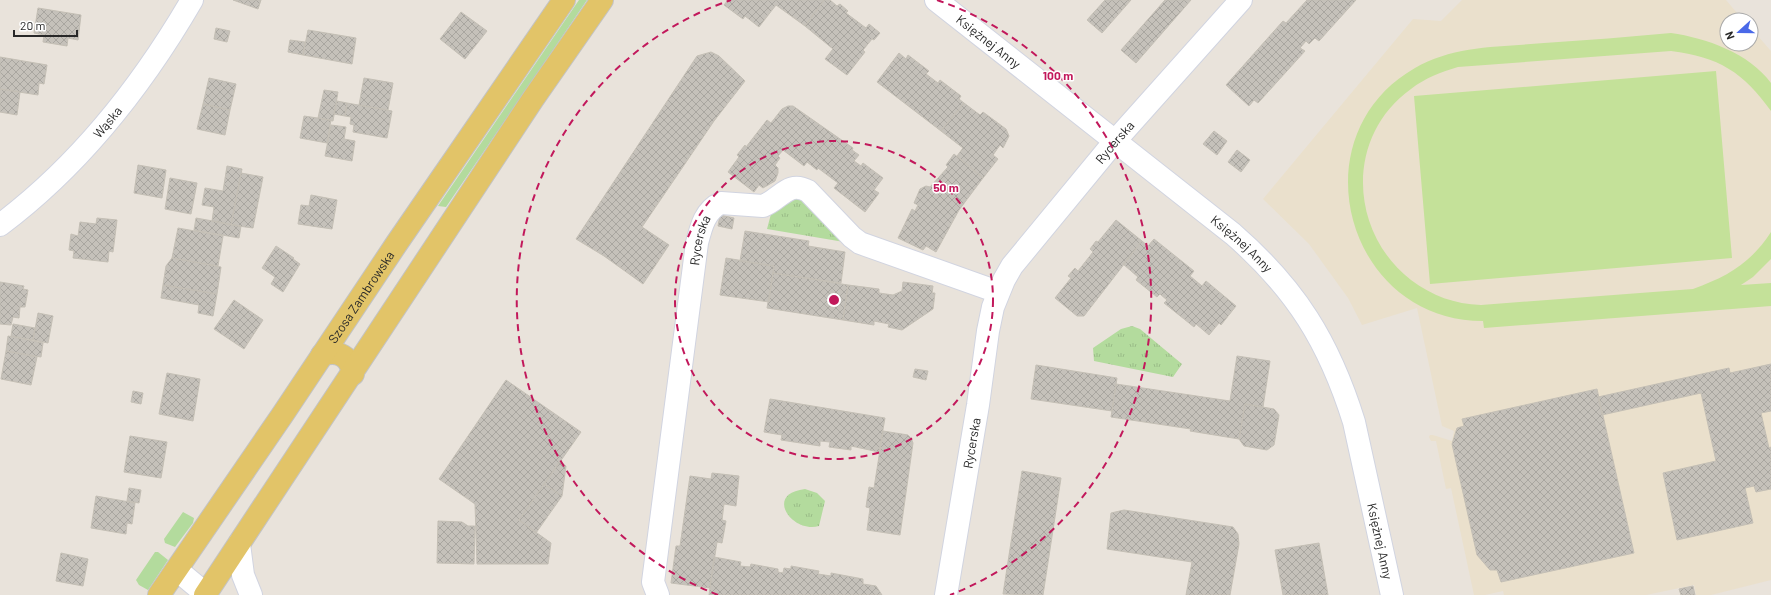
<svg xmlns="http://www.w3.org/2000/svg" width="1771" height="595" font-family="Barlow,sans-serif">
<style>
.education{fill:#eae0cc}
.grass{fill:#b3db9d}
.park{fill:url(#park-tufts)}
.pitch{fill:#c4e199}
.building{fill:url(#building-cross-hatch);stroke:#c4bfb5}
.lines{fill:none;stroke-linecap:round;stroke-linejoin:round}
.minor-casing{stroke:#d1d4e0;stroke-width:24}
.major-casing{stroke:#c3c3c3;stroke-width:24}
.minor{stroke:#fff;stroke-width:22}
.major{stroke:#e2c468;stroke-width:22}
.ring{fill:none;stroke:#c2185b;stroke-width:2;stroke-dasharray:7 5}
.labels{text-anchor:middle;stroke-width:3;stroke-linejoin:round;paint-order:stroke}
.street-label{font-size:13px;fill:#282828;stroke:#fff}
.centre{fill:#c2185b;stroke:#fff;stroke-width:2}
.ring-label{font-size:12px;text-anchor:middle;font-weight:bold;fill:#c2185b;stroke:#fff;stroke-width:3;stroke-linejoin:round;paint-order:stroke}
</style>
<defs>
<pattern id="park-tufts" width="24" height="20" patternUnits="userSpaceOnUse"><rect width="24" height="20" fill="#b3db9d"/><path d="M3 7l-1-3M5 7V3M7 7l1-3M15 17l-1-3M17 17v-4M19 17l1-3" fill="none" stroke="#9abc87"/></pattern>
<pattern id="building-cross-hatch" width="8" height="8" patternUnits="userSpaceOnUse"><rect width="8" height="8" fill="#c5c1ba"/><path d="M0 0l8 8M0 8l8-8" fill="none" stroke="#a9a6a0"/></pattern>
</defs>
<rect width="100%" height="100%" fill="#e9e3db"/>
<path class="education" d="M 1462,0 L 1726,0 L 1743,20 L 1727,20 L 1727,44 L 1751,44 L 1751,28 L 1771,51 L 1771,580 L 1711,595 L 1696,595 L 1694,585 L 1646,595 L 1504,595 L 1503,591 L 1485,595 L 1474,595 L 1451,488 L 1446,489 L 1436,441 L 1431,441 L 1429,437 L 1430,435 L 1433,435 L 1452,441 L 1454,431 L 1442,426 L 1417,308 L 1362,325 L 1348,298 L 1309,244 L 1263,199 L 1413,19 L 1441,21 Z"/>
<path class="grass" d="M 579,0 L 587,0 L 446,207 L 438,206 Z
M 183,512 L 194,518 L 193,523 L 175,547 L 165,543 L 164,539 Z
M 155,552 L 158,552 L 168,560 L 148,590 L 139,585 L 136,580 Z"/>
<path class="park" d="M 798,195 L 844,242 L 767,229 L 771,214 Z
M 1132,326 L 1140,329 L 1182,364 L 1173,377 L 1094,361 L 1093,348 L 1121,329 Z
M 805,489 L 817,493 L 825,501 L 819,526 C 793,534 763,494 805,489 Z"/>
<path class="pitch" d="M 1671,33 C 1706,38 1749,53 1771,83 L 1771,111 C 1743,72 1719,57 1671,51 L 1458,67 C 1441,72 1425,78 1411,89 C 1345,136 1349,232 1411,280 C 1433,296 1454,304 1481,305 L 1693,289 C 1728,276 1750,264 1771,232 L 1771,259 L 1753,277 L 1741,285 L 1771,283 L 1771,306 L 1484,328 L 1483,321 C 1346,321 1296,136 1415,68 C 1454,45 1501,47 1544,43 C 1587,40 1629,37 1671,33 Z
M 1716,71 L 1732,258 L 1430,284 L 1414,96 Z"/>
<path class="building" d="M 233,0 L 261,0 L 258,9 Z
M 728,0 L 824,0 L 805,26 L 776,5 L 759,27 L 745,16 L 743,19 L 724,5 Z
M 824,0 L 830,0 L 837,6 L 840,4 L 848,11 L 846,13 L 866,28 L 869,24 L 880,33 L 874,40 L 872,39 L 863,50 L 865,52 L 847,75 L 825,59 L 833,49 L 805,26 Z
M 1105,0 L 1131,0 L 1102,33 L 1087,20 Z
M 1165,0 L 1191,0 L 1136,63 L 1121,50 Z
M 1307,0 L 1356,0 L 1319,41 L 1315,38 L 1309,44 L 1306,41 L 1300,48 L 1305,51 L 1258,103 L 1254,100 L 1249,106 L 1226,85 L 1283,21 L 1286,23 Z
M 38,8 L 81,15 L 78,40 L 68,38 L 67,46 L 43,42 L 44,35 L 34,33 Z
M 461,12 L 487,31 L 465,59 L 440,39 Z
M 216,28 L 230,31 L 227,42 L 214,39 Z
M 308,30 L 356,38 L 352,64 L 303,55 Z
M 290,40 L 305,42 L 303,55 L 288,52 Z
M 711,52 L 719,56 L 745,81 L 714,121 L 642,227 L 669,245 L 643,284 L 604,256 L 576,239 L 697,56 Z
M 899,53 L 906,59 L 908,55 L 929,71 L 926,74 L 938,83 L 940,80 L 961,96 L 959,99 L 964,103 L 941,131 L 877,82 Z
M 0,57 L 47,65 L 44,84 L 39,83 L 38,95 L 0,89 Z
M 209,78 L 236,84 L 230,110 L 203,104 Z
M 364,78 L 393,83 L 388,110 L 359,105 Z
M 0,89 L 20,92 L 17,115 L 0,112 Z
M 324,90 L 338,92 L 333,121 L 318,118 Z
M 337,101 L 347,103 L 345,116 L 334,114 Z
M 347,103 L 392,111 L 387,138 L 353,132 L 354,125 L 350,124 L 351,117 L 345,116 Z
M 964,103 L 980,115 L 983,112 L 1006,129 L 1009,136 L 1003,148 L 1000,145 L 993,155 L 998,159 L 983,178 L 957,156 L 963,148 L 941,131 Z
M 203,104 L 230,110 L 225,135 L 197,129 Z
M 788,106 L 793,106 L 853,148 L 852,150 L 859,155 L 854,161 L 861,166 L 863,163 L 883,178 L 874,190 L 879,193 L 865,212 L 834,188 L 838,183 L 818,168 L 817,170 L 807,162 L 804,166 L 783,150 L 778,156 L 780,158 L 775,165 L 778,168 L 778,173 L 775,181 L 763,188 L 759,185 L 754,192 L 728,172 L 739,157 L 737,155 L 745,145 L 746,147 L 767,120 L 771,123 L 782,109 Z
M 304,116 L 331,120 L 327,143 L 300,138 Z
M 331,125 L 346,127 L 344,139 L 355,141 L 352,161 L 325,156 Z
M 1214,131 L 1227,141 L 1217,155 L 1203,144 Z
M 1237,150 L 1250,160 L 1241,172 L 1228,162 Z
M 954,154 L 983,178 L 959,210 L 936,252 L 926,246 L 923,250 L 898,238 L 912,209 L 915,211 L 918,205 L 914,203 L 920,189 L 926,186 L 930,187 L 948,167 L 946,165 Z
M 138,165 L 166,170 L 162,198 L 134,193 Z
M 227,166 L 242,169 L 231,225 L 212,221 L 214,207 L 202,205 L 205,188 L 223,191 Z
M 241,173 L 263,177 L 253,228 L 231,225 Z
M 170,178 L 197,183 L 191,214 L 165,209 Z
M 311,195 L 337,200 L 332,229 L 298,224 L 301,205 L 309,206 Z
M 720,215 L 734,218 L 732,229 L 718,226 Z
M 97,218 L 117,220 L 113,252 L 109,251 L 108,262 L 73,258 L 74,251 L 69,250 L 71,234 L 78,236 L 80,222 L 96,224 Z
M 196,218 L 241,226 L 239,238 L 194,230 Z
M 1116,220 L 1142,241 L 1084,316 L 1077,316 L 1055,298 L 1071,278 L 1068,276 L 1075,268 L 1078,271 L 1093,252 L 1090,249 L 1096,241 L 1098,242 Z
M 178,228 L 223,236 L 218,266 L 172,258 Z
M 745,231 L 809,241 L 808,246 L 845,252 L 841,283 L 773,273 L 774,266 L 740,261 Z
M 1154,239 L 1194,271 L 1190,276 L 1202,286 L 1206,281 L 1236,306 L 1221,325 L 1219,323 L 1209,335 L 1196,324 L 1194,327 L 1164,303 L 1167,300 L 1160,294 L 1157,297 L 1136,280 L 1138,277 L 1123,264 L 1142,241 L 1148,246 Z
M 276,246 L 294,258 L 293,259 L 300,264 L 283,292 L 271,284 L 275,277 L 262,268 Z
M 172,258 L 221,267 L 217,294 L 163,285 L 166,266 Z
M 726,258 L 774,266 L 769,302 L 720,295 Z
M 773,273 L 848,285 L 843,320 L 767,308 Z
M 0,282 L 24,286 L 23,289 L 28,290 L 25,307 L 20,307 L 19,318 L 13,317 L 11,325 L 0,324 Z
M 903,282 L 933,286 L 932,293 L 935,293 L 933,309 L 902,330 L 888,327 L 889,324 L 874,321 L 874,325 L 843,320 L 848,285 L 879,289 L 879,293 L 893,295 L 902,291 Z
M 163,285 L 217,294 L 213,316 L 198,313 L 199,305 L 161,298 Z
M 234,300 L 263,320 L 244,349 L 214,329 Z
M 38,313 L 53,316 L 48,343 L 33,340 Z
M 13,324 L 35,328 L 33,340 L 11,336 Z
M 8,336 L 43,343 L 41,357 L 6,351 Z
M 6,351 L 37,357 L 31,385 L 1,379 Z
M 1237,356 L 1270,361 L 1263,407 L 1245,404 L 1239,439 L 1190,431 L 1191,429 L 1111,417 L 1116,384 L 1230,401 Z
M 1771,364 L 1771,411 L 1761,413 L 1769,448 L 1771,447 L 1771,489 L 1756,492 L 1754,486 L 1745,488 L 1753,523 L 1677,540 L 1663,473 L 1716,461 L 1701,393 L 1602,415 L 1598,397 L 1729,368 L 1730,373 Z
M 1036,365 L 1117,378 L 1112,411 L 1031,399 Z
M 915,369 L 928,371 L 926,380 L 913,377 Z
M 167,373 L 200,379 L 193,421 L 159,414 Z
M 506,380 L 581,432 L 519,520 L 551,543 L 548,564 L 477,564 L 475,504 L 439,479 Z
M 1597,389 L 1634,553 L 1501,582 L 1497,570 L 1490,570 L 1477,555 L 1452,444 L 1457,428 L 1464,426 L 1462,419 Z
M 133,391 L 143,393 L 141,404 L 131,402 Z
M 770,399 L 885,418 L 879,452 L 851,446 L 851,450 L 829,447 L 830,442 L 820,441 L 820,446 L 781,440 L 782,435 L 764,432 Z
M 1245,404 L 1274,409 L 1279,415 L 1274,445 L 1267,450 L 1244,446 L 1239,439 Z
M 883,431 L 908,435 L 911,438 L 913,443 L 900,535 L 867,530 L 870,508 L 866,507 L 869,487 L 874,488 Z
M 130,436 L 167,442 L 161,478 L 124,472 Z
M 560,461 L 566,466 L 562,496 L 544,484 Z
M 1022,471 L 1061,478 L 1043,595 L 1003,594 Z
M 712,473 L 739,476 L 736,506 L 724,504 L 722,520 L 726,521 L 722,543 L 717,542 L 710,588 L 671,583 L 676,546 L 680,546 L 690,476 L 711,479 Z
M 544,484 L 562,496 L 536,533 L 519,520 Z
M 129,488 L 141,490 L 139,503 L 127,501 Z
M 96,496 L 135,503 L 132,524 L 127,523 L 126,534 L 91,528 Z
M 1124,510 L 1233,527 L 1238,534 L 1239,544 L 1230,595 L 1186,595 L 1192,562 L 1107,549 L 1111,513 Z
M 438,521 L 462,522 L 468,526 L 475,526 L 474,564 L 437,563 Z
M 1319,543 L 1328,595 L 1283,595 L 1275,550 Z
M 61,553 L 88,559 L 83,586 L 56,581 Z
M 714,557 L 741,562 L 740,566 L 750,567 L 751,564 L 778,569 L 778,572 L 783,573 L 784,568 L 791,569 L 791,566 L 819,571 L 818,574 L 831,576 L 831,573 L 863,579 L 863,584 L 876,586 L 882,595 L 709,595 Z
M 1693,586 L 1695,595 L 1681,595 L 1679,589 Z"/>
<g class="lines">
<defs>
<g id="minor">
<path id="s1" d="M 936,0 L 1233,234 C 1296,289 1329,342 1354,422 L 1392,595"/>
<path id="s2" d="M 0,225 C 80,165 142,86 192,0"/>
<path d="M 239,544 L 243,575 L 251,595"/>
<path d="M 177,570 L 207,595"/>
<path id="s3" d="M 658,595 L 653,582 L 697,243 C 701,227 705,210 721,203 L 763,206 C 781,199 788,180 808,191 L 852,237 L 860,243 L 998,292"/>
<path id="s4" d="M 946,595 L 978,405 L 988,331 L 993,307 L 1004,280 L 1012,266 L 1115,141 L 1241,0"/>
</g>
<g id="major">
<path d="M 322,355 C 338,349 351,357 353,374"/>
<path id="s5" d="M 159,595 L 283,414 L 397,243 L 564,0"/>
<path d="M 205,595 L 533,99 L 602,0"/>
</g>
</defs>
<use href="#minor" class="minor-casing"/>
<use href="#major" class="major-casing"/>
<use href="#minor" class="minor"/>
<use href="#major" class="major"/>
</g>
<g class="ring">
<circle cx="834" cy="300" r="159"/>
<path d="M718 595A317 317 0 0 1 731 0M937 0A317 317 0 0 1 950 595"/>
</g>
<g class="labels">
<g class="street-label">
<text dy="5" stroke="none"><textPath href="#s1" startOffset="67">Księżnej Anny</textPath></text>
<text dy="5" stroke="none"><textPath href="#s2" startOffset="149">Wąska</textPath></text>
<text dy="5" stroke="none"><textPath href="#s4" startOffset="498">Rycerska</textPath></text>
<text dy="5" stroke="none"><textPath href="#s3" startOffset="359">Rycerska</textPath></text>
<text dy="5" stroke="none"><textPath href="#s1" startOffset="391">Księżnej Anny</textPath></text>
<text dy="5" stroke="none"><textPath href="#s5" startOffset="360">Szosa Zambrowska</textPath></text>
<text dy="5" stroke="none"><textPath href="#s4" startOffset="154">Rycerska</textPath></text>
<text dy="5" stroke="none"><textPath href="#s1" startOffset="727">Księżnej Anny</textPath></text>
</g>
</g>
<circle cx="834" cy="300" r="6" class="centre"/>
<g class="ring-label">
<text x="1058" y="80">100 m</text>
<text x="946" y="192">50 m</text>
</g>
<g transform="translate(1739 32) rotate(249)"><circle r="19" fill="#ffffff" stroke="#a9a9a9"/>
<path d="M0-3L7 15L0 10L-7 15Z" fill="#4a69e8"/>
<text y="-6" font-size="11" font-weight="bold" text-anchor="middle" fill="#282828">N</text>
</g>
<path d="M14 30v6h63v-6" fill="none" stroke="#282828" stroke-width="2"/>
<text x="20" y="30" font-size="12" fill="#282828" stroke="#ffffff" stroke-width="3" paint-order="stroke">20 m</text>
</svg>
